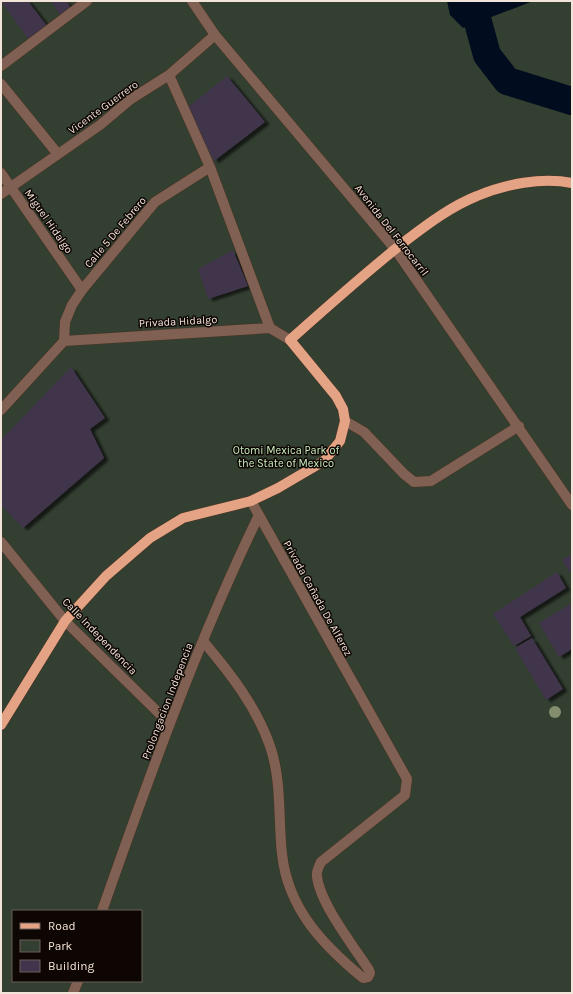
<svg xmlns="http://www.w3.org/2000/svg" width="573" height="994" font-family="Karla,sans-serif">
<style>
.green{fill:#333f31;fill-rule:evenodd}
.water{fill:#010c1e}
.lines{fill:none;stroke-linecap:round;stroke-linejoin:round}
.river{stroke:#010c1e;stroke-width:28}
.building{fill:#41344c;filter:url(#shadow)}
.minor-casing{stroke:#493524;stroke-width:11}
.major-casing{stroke:#493524;stroke-width:11}
.minor{stroke:#7f6052;stroke-width:10}
.major{stroke:#e4a385;stroke-width:10}
.tree{fill:#838e6c}
.labels{text-anchor:middle;stroke-width:3;stroke-linejoin:round;paint-order:stroke}
.street-label{font-size:11px;fill:#f3e4d9;stroke:#0e0602}
.park-label{font-size:11px;fill:#c9efc0;stroke:#0e0602}
</style>
<defs>
<filter id="shadow"><feDropShadow dx="4.5" dy="2.5" stdDeviation="1" flood-color="#0009"/></filter>
</defs>
<rect width="100%" height="100%" fill="#2d1806"/>
<path class="green" d="M 1,1 L 572,1 L 572,993 L 1,993 ZM 13,911 L 141,911 L 141,981 L 13,981 Z"/>
<path class="water" d="M 447,1 L 533,1 L 463,28 L 450,15 Z"/>
<g class="lines">
<path class="river" d="M 478,22 L 487,55 L 507,81 L 572,101"/>
</g>
<path class="building" d="M 1,1 L 28,1 L 47,26 L 29,40 Z
M 51,1 L 66,1 L 71,8 L 61,16 Z
M 227,76 L 265,122 L 214,161 L 187,108 Z
M 233,250 L 248,286 L 208,299 L 198,269 Z
M 71,367 L 105,418 L 90,429 L 104,458 L 23,528 L 1,505 L 1,440 Z
M 572,554 L 572,575 L 562,560 Z
M 557,572 L 566,588 L 520,617 L 531,636 L 514,646 L 493,614 Z
M 572,603 L 572,649 L 559,657 L 539,623 Z
M 532,638 L 563,689 L 546,700 L 515,648 Z"/>
<g class="lines">
<defs>
<path id="minor" d="M 192,1 L 215,35 L 395,249 L 572,505
M 1,66 L 87,1
M 169,75 L 210,167 L 270,328
M 1,84 L 57,153
M 1,173 L 82,290
M 1,194 L 100,125 L 131,99 L 169,75 L 215,35
M 64,341 L 270,328 L 290,340
M 1,410 L 64,341 L 65,322 L 72,305 L 82,290 L 155,202 L 210,167
M 345,421 L 364,432 L 404,474 L 414,482 L 431,481 L 519,426
M 1,542 L 65,621 L 170,724
M 203,641 C 230,673 256,706 270,746 C 282,781 278,818 282,854 C 288,909 323,945 363,978 L 368,977 L 370,973 L 369,970 C 354,947 319,902 317,876 C 316,872 319,866 321,862 L 405,795 L 407,779 L 251,501
M 102,911 C 149,777 197,643 259,515
M 73,993 L 78,981"/>
<path id="major" d="M 1,725 L 65,621 L 106,576 L 150,538 L 183,518 L 251,501 L 278,488 L 324,461 L 340,441 L 345,421 L 343,409 L 336,396 L 290,340 C 328,306 367,271 408,239 C 429,223 452,206 477,196 C 505,184 542,177 572,183"/>
</defs>
<use href="#minor" class="minor-casing"/>
<use href="#major" class="major-casing"/>
<use href="#minor" class="minor"/>
<use href="#major" class="major"/>
</g>
<circle class="tree" cx="555" cy="712" r="6"/>
<g class="labels">
<g class="street-label">
<text transform="translate(103 107) rotate(-36)" y="4">Vicente Guerrero</text>
<text transform="translate(49 221) rotate(55)" y="4">Miguel Hidalgo</text>
<text transform="translate(392 230) rotate(52)" y="4">Avenida Del Ferrocarril</text>
<text transform="translate(115 232) rotate(-50)" y="4">Calle 5 De Febrero</text>
<text transform="translate(178 321) rotate(-3)" y="4">Privada Hidalgo</text>
<text transform="translate(318 598) rotate(61)" y="4">Privada Cañada De Alferez</text>
<text transform="translate(100 636) rotate(46)" y="4">Calle Independencia</text>
<text transform="translate(167 701) rotate(-69)" y="4">Prolongacion Indepencia</text>
</g>
<g class="park-label">
<text x="286" y="454">Otomi Mexica Park of<tspan x="286" dy="13">the State of Mexico</tspan></text>
</g>
</g>
<rect width="573" height="994" fill="none" stroke="#f3e4d9" stroke-width="4"/>
<rect x="12" y="910" width="130" height="72" fill="#0e0602" stroke="#6a5f58"/>
<rect x="20" y="923" width="20" height="6" fill="#e4a385" stroke="#6a5f58"/>
<text x="48" y="930" font-size="12" fill="#f3e4d9">Road</text>
<rect x="20" y="940" width="20" height="12" fill="#333f31" stroke="#6a5f58"/>
<text x="48" y="950" font-size="12" fill="#f3e4d9">Park</text>
<rect x="20" y="960" width="20" height="12" fill="#41344c" stroke="#6a5f58"/>
<text x="48" y="970" font-size="12" fill="#f3e4d9">Building</text>
</svg>
